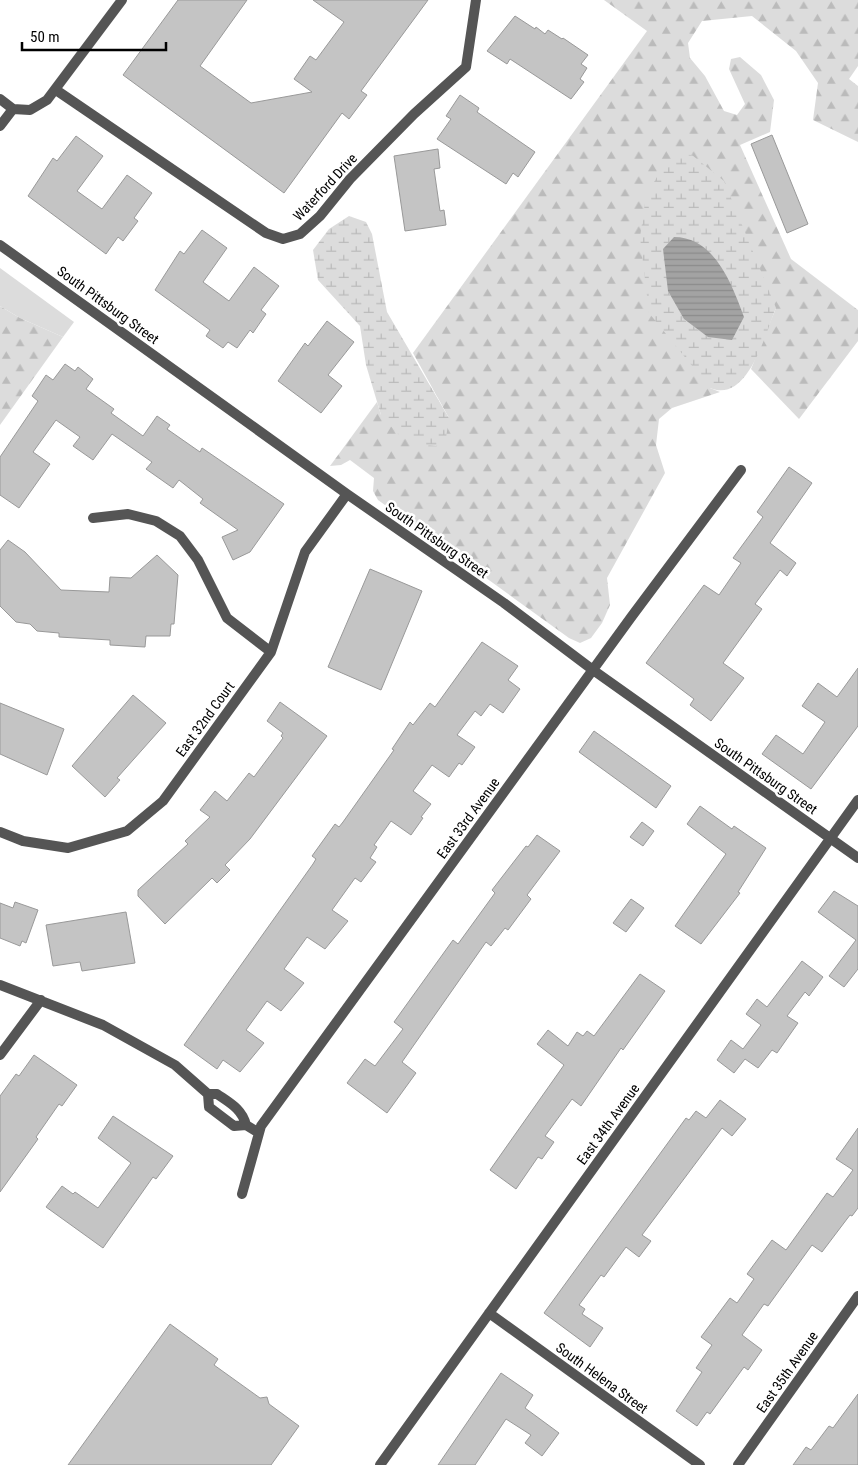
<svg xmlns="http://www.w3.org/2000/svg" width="858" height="1465" font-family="'Roboto Condensed',sans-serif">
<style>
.grass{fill:#dcdcdc}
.forest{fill:url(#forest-firs)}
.wetland{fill:url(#wetland-marsh);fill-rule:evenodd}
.water{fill:url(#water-rules)}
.building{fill:#c4c4c4;stroke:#999}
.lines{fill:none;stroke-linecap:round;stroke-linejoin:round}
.minor{stroke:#555;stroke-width:10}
.labels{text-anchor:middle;stroke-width:5;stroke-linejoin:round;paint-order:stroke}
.street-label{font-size:14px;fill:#000;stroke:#fff}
</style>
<defs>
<pattern id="forest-firs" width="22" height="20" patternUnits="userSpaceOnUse" patternTransform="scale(1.25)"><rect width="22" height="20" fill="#dcdcdc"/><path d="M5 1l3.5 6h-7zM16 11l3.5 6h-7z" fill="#bbb"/></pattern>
<pattern id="wetland-marsh" width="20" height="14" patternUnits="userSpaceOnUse" patternTransform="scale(1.25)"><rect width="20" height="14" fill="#dcdcdc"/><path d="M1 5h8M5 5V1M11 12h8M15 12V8" fill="none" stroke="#bbb"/></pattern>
<pattern id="water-rules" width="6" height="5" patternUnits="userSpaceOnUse" patternTransform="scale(1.25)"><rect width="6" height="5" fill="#a3a3a3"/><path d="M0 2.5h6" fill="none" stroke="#8b8b8b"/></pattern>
</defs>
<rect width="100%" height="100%" fill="#fff"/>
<path class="grass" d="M 0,268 L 74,322 L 63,337 L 20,318 L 0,306 Z"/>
<path class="forest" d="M 604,0 L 858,0 L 858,66 L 849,79 L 858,86 L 858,142 L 813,120 L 818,83 L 796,51 L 752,16 L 702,21 L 688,43 L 690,58 L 705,76 L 724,111 L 737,115 L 745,104 L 729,69 L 731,59 L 740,57 L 761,75 L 774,100 L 770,132 L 740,145 L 791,259 L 858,310 L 858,341 L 799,419 L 751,369 L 776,308 L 710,388 L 720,392 L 672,408 L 659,419 L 656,445 L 665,473 L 607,578 L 610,605 L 602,623 L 591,638 L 580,643 L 569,638 L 378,500 L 373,491 L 374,478 L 350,460 L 341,465 L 330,466 L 377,402 L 381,415 L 449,418 L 413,353 L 647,31 Z
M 0,306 L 20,318 L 63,337 L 0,425 Z"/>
<path class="wetland" d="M 678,154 L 692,155 L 724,181 L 776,308 C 765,334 748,404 710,388 L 649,313 L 640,237 L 646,196 L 661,170 ZM 668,291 L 708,337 L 683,319 Z
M 349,216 L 366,222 L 372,234 L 387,312 L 449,418 L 446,438 L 436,446 L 423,445 L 398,434 L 381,415 L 366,365 L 360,326 L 318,280 L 313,250 L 329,229 Z"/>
<path class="water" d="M 674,237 C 715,237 732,285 744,317 L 732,340 L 708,337 L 684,319 L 668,291 L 663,249 Z"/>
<path class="building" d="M 178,0 L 247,0 L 200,66 L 251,103 L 312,92 L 294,79 L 310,56 L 316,60 L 344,22 L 313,0 L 428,0 L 361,91 L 367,95 L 349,119 L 342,113 L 284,193 L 123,75 Z
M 515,16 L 535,29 L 536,27 L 545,34 L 548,30 L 562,39 L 563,38 L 588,55 L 581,64 L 587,68 L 580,79 L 584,82 L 571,99 L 510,59 L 507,64 L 487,51 Z
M 460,95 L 479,108 L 477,112 L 535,152 L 518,177 L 513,173 L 506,184 L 437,139 L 451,119 L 446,116 Z
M 772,135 L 808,224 L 787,233 L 751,144 Z
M 76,136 L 103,156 L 77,191 L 102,209 L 127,175 L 152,193 L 134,218 L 138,221 L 123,241 L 118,237 L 106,254 L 28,196 L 53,158 L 57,161 Z
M 438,149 L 440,168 L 434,169 L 440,211 L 444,210 L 446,225 L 405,231 L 394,156 Z
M 202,230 L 227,248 L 203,282 L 229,301 L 254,267 L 279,286 L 261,310 L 266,314 L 253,333 L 250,330 L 237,348 L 228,342 L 223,348 L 206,336 L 210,330 L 155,290 L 180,251 L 184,254 Z
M 327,321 L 354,342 L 328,375 L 342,386 L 321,413 L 278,381 L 305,343 L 308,346 Z
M 65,364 L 75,371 L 78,367 L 93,379 L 86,389 L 114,409 L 111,413 L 143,436 L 157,416 L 170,425 L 167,429 L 200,452 L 202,448 L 284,504 L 250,552 L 233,560 L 222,537 L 238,530 L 200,503 L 203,499 L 179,480 L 173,488 L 146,469 L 152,462 L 112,434 L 93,460 L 73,446 L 80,437 L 56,420 L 33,452 L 50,464 L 19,508 L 0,495 L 0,457 L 38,401 L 32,396 L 46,375 L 53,380 Z
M 789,467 L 812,483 L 770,543 L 796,563 L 787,576 L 780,570 L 755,604 L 762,609 L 723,663 L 744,678 L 711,721 L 690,705 L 694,699 L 646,663 L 704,585 L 719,595 L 741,563 L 733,558 L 763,517 L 757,512 Z
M 8,540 L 25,552 L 61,590 L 109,592 L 110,577 L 131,578 L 157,555 L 178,575 L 174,624 L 171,624 L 170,636 L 146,636 L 145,647 L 110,645 L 110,640 L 59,637 L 59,633 L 37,631 L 30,624 L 16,622 L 0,606 L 0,550 Z
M 370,569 L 422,591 L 381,690 L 328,667 Z
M 482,642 L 518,666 L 508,680 L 520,689 L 503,713 L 490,704 L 481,716 L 475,711 L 457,735 L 475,747 L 462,765 L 459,763 L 449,777 L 432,765 L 413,791 L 431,804 L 421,817 L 423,818 L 411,835 L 391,821 L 374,845 L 377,847 L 370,858 L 376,862 L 361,882 L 355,878 L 332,910 L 348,921 L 325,949 L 307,937 L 284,969 L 304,983 L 281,1011 L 267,1001 L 246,1030 L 264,1043 L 240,1072 L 223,1060 L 217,1069 L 184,1045 L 313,864 L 316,859 L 312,856 L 335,824 L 339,827 L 343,822 L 394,750 L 392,749 L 410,722 L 413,725 L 430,703 L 435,707 Z
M 858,668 L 858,726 L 811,789 L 762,754 L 776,735 L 803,754 L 825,722 L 802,706 L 818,683 L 837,697 Z
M 133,695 L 166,723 L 117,778 L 120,780 L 105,797 L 72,766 Z
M 280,702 L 327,736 L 250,839 L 225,865 L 230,870 L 217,883 L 212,878 L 165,924 L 138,896 L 138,890 L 188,844 L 185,841 L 210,817 L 200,810 L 215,791 L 227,801 L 249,773 L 254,777 L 283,738 L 281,736 L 283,733 L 267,721 Z
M 0,703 L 64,729 L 47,775 L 0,754 Z
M 594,731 L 671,786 L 656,808 L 579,752 Z
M 700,806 L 732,829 L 734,826 L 766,848 L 738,892 L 740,893 L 701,944 L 675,926 L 726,854 L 687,824 Z
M 642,822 L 654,831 L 643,846 L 630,837 Z
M 537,835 L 560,851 L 527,895 L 531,899 L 508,930 L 505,928 L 491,946 L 486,942 L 402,1062 L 416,1073 L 387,1113 L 347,1083 L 365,1059 L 375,1066 L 403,1029 L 394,1022 L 453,940 L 458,944 L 495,893 L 492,890 L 526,846 L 528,847 Z
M 834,891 L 858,906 L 858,969 L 844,987 L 829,976 L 856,940 L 818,912 Z
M 631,899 L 644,908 L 626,932 L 613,923 Z
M 15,902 L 38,910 L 26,943 L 22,941 L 20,946 L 0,938 L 0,903 L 13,908 Z
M 126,912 L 135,963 L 82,971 L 80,962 L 53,966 L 46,925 Z
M 802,961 L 823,977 L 809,996 L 805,992 L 787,1016 L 798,1023 L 777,1053 L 772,1050 L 758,1068 L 745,1059 L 734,1073 L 717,1060 L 731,1040 L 743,1049 L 761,1025 L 746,1014 L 757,999 L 767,1007 Z
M 640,974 L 665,991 L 623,1050 L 621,1048 L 581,1106 L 572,1099 L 545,1136 L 554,1142 L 542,1159 L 538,1157 L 516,1189 L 490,1170 L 564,1065 L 537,1044 L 548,1030 L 568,1046 L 577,1032 L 583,1036 L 587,1031 L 594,1036 Z
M 34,1055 L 77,1085 L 62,1106 L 59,1104 L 36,1137 L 38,1139 L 0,1192 L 0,1096 L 16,1074 L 19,1076 Z
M 720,1100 L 746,1119 L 732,1136 L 722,1128 L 642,1235 L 651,1241 L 639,1257 L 626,1247 L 604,1277 L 601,1275 L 579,1305 L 585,1309 L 582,1314 L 603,1328 L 590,1347 L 544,1313 L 686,1118 L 689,1120 L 696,1111 L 706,1118 Z
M 113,1116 L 173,1156 L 156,1179 L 153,1177 L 103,1248 L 46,1207 L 62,1186 L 73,1194 L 75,1192 L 98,1208 L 131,1163 L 98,1138 Z
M 858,1128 L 858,1208 L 852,1216 L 850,1215 L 822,1252 L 812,1245 L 768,1306 L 764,1304 L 742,1335 L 762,1350 L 748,1370 L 744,1367 L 710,1414 L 707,1412 L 697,1426 L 676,1411 L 702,1372 L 696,1368 L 712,1345 L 701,1337 L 730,1298 L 737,1303 L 754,1279 L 747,1274 L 772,1240 L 786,1250 L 827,1193 L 833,1197 L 853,1170 L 836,1159 Z
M 170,1324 L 218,1359 L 214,1365 L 260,1398 L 267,1397 L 269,1404 L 299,1426 L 271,1465 L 68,1465 Z
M 501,1373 L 533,1395 L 525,1408 L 559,1433 L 542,1456 L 525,1443 L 531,1435 L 506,1419 L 475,1465 L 438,1465 Z
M 858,1394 L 858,1465 L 793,1465 L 806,1447 L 811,1450 L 829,1426 L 833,1428 Z"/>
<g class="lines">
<path class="minor" d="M 56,90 L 266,233 L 283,239 L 300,234 L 320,216 L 350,179 L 414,114 L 466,67 L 476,0
M 0,99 L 13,109
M 0,126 L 13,109 L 30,110 L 47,100 L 122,0
M 0,245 L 347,494 L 504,603 L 593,670 L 858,858
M 93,518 L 128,514 L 156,521 L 180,536 L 198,560 L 227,618 L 271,652
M 0,832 L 23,841 L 68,848 L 127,831 L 163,801 L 271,652 L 305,552 L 347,494
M 0,985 L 103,1025 L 175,1065 L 208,1094 L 209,1107 L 234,1126 L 246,1125 L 259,1133
M 0,1055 L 41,1000
M 208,1094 L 217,1094 C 230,1103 242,1109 246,1125
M 242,1194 L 261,1126 L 632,616 L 741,470
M 489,1313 L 700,1465
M 380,1465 L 858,800
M 738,1465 L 858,1296"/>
</g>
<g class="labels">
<g class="street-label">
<text transform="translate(325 187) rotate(-47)" y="5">Waterford Drive</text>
<text transform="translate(108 305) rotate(36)" y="5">South Pittsburg Street</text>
<text transform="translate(437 540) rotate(35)" y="5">South Pittsburg Street</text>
<text transform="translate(205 719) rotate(-54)" y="5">East 32nd Court</text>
<text transform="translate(766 776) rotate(35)" y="5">South Pittsburg Street</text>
<text transform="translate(468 818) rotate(-54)" y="5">East 33rd Avenue</text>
<text transform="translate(608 1124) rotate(-54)" y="5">East 34th Avenue</text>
<text transform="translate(787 1372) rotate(-55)" y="5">East 35th Avenue</text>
<text transform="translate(602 1378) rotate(36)" y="5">South Helena Street</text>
</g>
</g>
<path d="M22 42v8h144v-8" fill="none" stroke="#000000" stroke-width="2.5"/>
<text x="30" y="42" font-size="15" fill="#000000" stroke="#ffffff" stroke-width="4" paint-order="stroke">50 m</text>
</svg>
